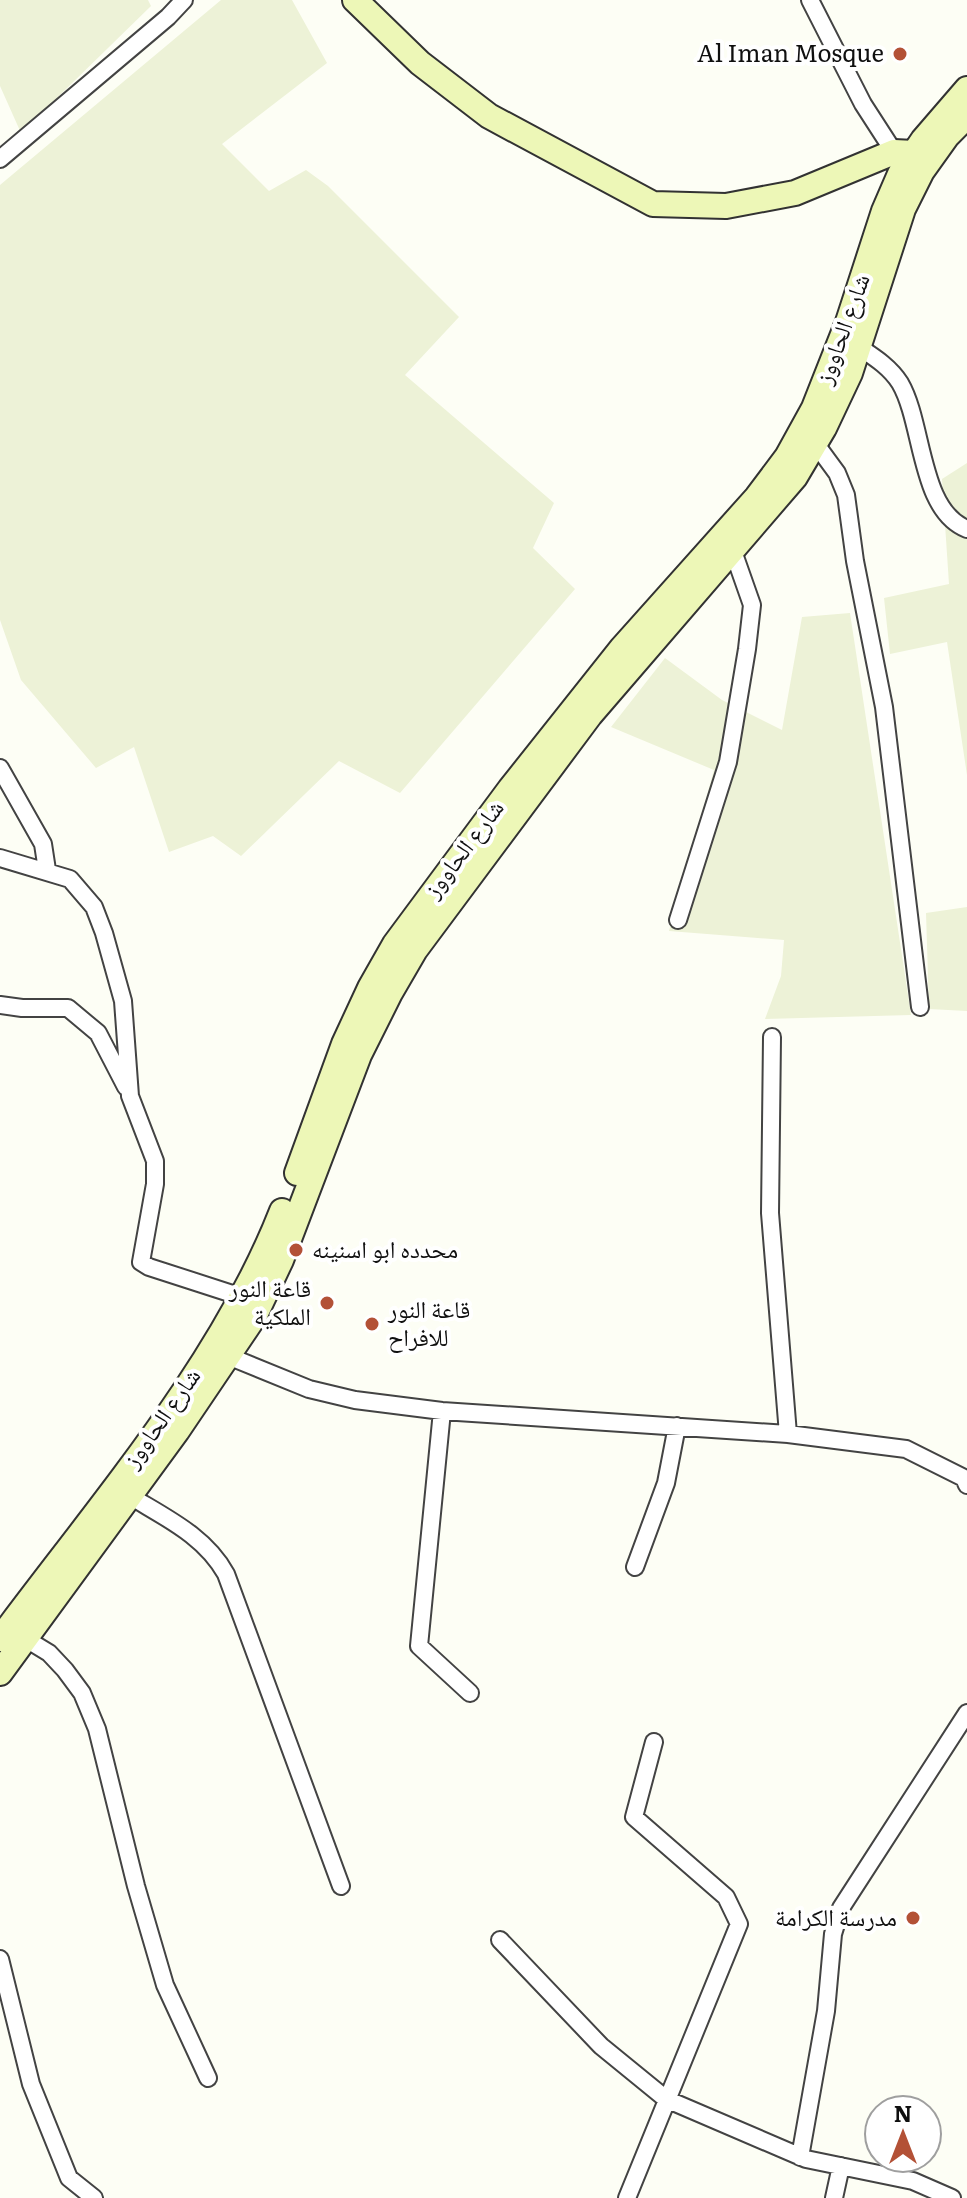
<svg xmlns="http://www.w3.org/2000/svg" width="967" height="2198" font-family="Literata,'Noto Naskh Arabic',serif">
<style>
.farmland{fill:#edf2d7}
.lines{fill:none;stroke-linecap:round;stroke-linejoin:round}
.street-casing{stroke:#434343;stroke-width:20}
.secondary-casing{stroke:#323232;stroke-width:28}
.street{stroke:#fff;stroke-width:16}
.secondary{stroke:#edf7b7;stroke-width:24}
.poi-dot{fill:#b35136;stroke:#fff;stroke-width:3}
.labels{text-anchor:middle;stroke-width:8;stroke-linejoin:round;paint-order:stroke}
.poi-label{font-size:24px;fill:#101010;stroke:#fff;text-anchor:end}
.street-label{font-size:24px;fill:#101010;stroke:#fff}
</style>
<rect width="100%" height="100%" fill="#fdfef5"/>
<path class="farmland" d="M 0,0 L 148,0 L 151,6 L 21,133 L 0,86 Z
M 221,0 L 292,0 L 327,63 L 222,144 L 269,191 L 306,170 L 328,186 L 459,317 L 405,375 L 554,503 L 533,548 L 575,589 L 400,793 L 339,761 L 241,856 L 213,836 L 169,852 L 134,747 L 96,768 L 21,680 L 0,620 L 0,185 Z
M 967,463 L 967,775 L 947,642 L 890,654 L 884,598 L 949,584 L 942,479 Z
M 850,613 L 911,1015 L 765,1019 L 781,976 L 784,940 L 669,931 L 714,770 L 611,727 L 665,658 L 722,700 L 782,730 L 802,617 Z
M 967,907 L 967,1011 L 929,1009 L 926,913 Z"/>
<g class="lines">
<defs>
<path id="street" d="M 810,0 L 863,104 L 894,152
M 0,159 L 168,17 L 184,0
M 859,347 C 874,357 890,367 900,383 C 924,424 919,510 967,529
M 815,443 L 837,473 L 846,495 L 855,561 L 884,707 L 920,1007
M 0,768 L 43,844 L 47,870
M 0,858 L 70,879 L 94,907 L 104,933 L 123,1001 L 130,1096 L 155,1161 L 155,1184 L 141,1262 L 149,1267 L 248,1299
M 678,920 L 728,762 L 747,649 L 752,605 L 733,551
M 0,1005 L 22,1008 L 68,1008 L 98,1033 L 126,1087
M 772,1037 L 770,1213 L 788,1434
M 228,1356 L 309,1389 L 355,1400 L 442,1411 L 788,1434 L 906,1449 L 964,1478 L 967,1485
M 442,1411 L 419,1646 L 470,1693
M 130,1496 C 166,1518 205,1536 226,1574 L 341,1886
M 635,1567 L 666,1483 L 677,1426
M 26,1639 L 49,1653 L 65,1670 L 82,1693 L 97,1729 L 136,1886 L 165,1985 L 208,2078
M 500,1940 L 601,2046 L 666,2099 L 806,2159 L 913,2181 L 952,2198
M 0,1959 L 31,2084 L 69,2178 L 94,2198
M 800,2157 L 826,2011 L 833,1934 L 841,1908 L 967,1713
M 627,2198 L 739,1924 L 726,1897 L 634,1817 L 654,1742
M 834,2198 L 841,2166"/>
<path id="secondary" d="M 355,0 L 420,63 L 489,116 L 653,204 L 726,206 L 795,193 L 894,152 L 914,153 L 924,157
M 297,1173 L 344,1044 L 370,988 L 395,944 L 510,789 L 622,648 L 757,497 L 787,457 L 814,408 L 848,322 L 884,211 L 900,174 L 923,140 L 967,89
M 0,1639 C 98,1507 222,1365 282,1211
M 0,1673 L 177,1431 L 254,1317 L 281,1260 L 359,1055 L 390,993 L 415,950 L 590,715 L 795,477 L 824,428 L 850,373 L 903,209 L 922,171 L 947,136 L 967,116"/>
</defs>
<use href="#street" class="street-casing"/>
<use href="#secondary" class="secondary-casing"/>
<use href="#street" class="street"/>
<use href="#secondary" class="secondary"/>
</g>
<g class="poi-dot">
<circle cx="900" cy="54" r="8"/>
<circle cx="296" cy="1250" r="8"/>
<circle cx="327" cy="1303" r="8"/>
<circle cx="372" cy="1324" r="8"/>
<circle cx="913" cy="1918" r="8"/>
</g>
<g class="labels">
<g class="poi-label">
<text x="884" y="62">Al Iman Mosque</text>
<text x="312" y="1258" text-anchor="start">محدده ابو اسنينه</text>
<text x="311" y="1297">قاعة النور<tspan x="311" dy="28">الملكية</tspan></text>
<text x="388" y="1318" text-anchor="start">قاعة النور<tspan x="388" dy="28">للافراح</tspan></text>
<text x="897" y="1926">مدرسة الكرامة</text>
</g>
<g class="street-label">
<text transform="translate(843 329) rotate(-70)" y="8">شارع الحاووز</text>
<text transform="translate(464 849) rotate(-53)" y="8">شارع الحاووز</text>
<text transform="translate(162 1418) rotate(-55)" y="8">شارع الحاووز</text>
</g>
</g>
<g transform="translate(903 2134)"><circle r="38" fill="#ffffff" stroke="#9f9f9f" stroke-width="2"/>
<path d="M0-6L14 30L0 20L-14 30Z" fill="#b35136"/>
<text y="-12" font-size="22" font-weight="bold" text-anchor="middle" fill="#101010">N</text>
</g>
</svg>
